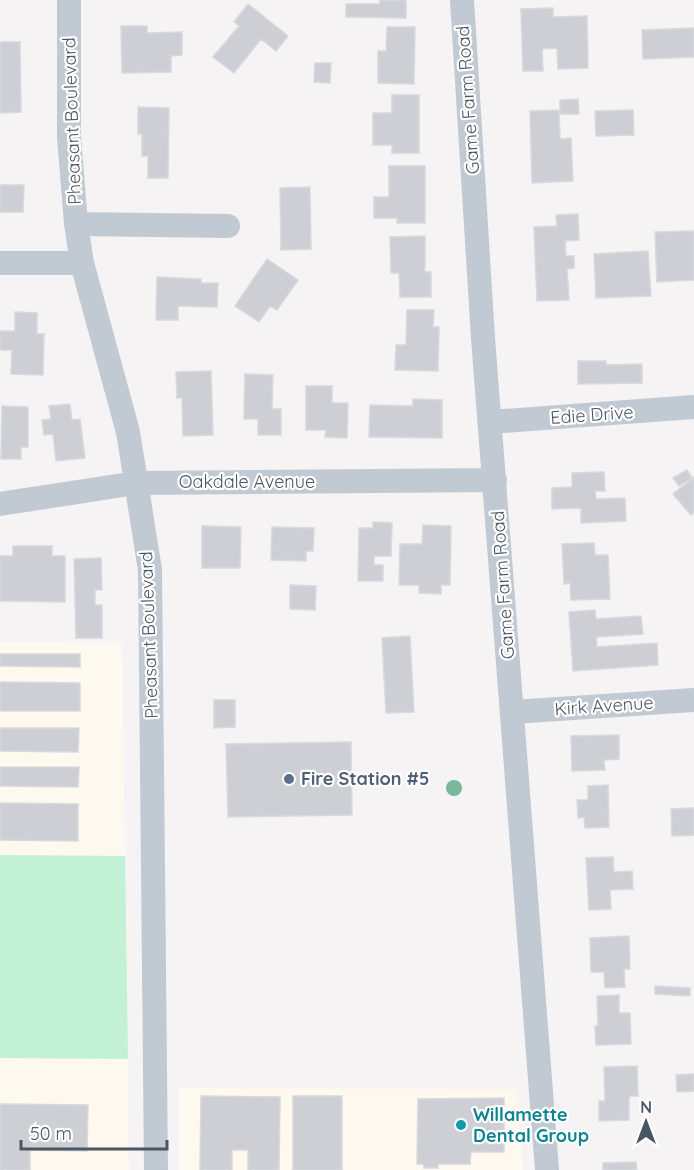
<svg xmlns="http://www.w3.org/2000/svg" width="694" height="1170" font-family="Quicksand,sans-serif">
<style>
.commercial{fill:#fdf9ef}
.green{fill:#c3f1d5}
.building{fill:#cdcfd5;stroke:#d7d9de;stroke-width:1.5}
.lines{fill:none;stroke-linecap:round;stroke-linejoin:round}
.minor{stroke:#c1cad2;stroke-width:24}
.tree{fill:#7bb799}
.service-dot{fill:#5c6f8a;stroke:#fff;stroke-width:2}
.culture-dot{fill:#0f9aa8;stroke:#fff;stroke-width:2}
.labels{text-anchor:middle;stroke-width:4.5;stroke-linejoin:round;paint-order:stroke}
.street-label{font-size:18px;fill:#4a5661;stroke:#fff}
.service-label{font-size:18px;font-weight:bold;fill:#4e5e75;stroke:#fff;text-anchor:start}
.culture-label{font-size:18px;font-weight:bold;fill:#0d838f;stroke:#fff;text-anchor:start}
</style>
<rect width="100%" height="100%" fill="#f5f3f3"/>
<path class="commercial" d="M 0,642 L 122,643 L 125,856 L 0,855 Z
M 0,1058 L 128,1059 L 129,1170 L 0,1170 Z
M 179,1088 L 516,1089 L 523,1170 L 179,1170 Z"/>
<path class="green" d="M 0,855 L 125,856 L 128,1059 L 0,1058 Z"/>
<path class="building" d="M 380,0 L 406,0 L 406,18 L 346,17 L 346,4 L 380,4 Z
M 248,4 L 288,36 L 276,51 L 261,39 L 234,73 L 213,57 L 239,26 L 234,22 Z
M 553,8 L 553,17 L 587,16 L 588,68 L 558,69 L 557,48 L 542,49 L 543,71 L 523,71 L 521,9 Z
M 121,26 L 147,26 L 147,33 L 182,32 L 182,55 L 171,56 L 171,72 L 122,73 Z
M 387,27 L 415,27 L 414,84 L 378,83 L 378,51 L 386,51 Z
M 694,28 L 694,57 L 643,59 L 642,30 Z
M 0,42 L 20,42 L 21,112 L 0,113 Z
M 315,63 L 331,63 L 330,83 L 314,82 Z
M 392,95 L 419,95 L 419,153 L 392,153 L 392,145 L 373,145 L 373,113 L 392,113 Z
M 578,99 L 579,114 L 560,114 L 560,100 Z
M 138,107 L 169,108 L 168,178 L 148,178 L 148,156 L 142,156 L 142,134 L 138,134 Z
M 559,110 L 560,139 L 571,138 L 573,181 L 532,183 L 530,111 Z
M 633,110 L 634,135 L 596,136 L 595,111 Z
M 389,166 L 425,166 L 425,223 L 397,223 L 397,218 L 374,218 L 374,197 L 389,197 Z
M 0,185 L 24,185 L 23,212 L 0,212 Z
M 310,187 L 311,249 L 281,250 L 280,188 Z
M 578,214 L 579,240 L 565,241 L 566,256 L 574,256 L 574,268 L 567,269 L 569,300 L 537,301 L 534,227 L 557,226 L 556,215 Z
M 694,231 L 694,280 L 657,282 L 655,232 Z
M 425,236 L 425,272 L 431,272 L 431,297 L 400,297 L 399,273 L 391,273 L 390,237 Z
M 648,251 L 651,296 L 596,298 L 594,254 Z
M 267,259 L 298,280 L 277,310 L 270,306 L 259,322 L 235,306 Z
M 157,277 L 201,279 L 201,283 L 218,283 L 217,307 L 178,306 L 178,320 L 156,320 Z
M 407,310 L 434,310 L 433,327 L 439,327 L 438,371 L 395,370 L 396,345 L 406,345 Z
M 15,312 L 37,313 L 37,334 L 44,334 L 43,375 L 11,374 L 12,350 L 0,350 L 0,331 L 15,331 Z
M 578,361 L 606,361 L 606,365 L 642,364 L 642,383 L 578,384 Z
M 211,371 L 213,435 L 183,436 L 182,398 L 177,398 L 176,372 Z
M 245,374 L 273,375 L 272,409 L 281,409 L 281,435 L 258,435 L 258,419 L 244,419 Z
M 306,386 L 332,386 L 332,403 L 348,403 L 347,438 L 325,437 L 326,430 L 306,430 Z
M 413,399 L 442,400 L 442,438 L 369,437 L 370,405 L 413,406 Z
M 70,404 L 72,420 L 80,419 L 85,458 L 56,461 L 53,434 L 44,435 L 42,420 L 51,419 L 49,406 Z
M 2,406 L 28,407 L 28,447 L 21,447 L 21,459 L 1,459 Z
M 687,470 L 692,478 L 679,486 L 673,478 Z
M 604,472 L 605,491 L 595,491 L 596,499 L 625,498 L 626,521 L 581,523 L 581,508 L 552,509 L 552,488 L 572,487 L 572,473 Z
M 694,477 L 694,513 L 691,515 L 673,494 Z
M 373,522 L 392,523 L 391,556 L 374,556 L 374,565 L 383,565 L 383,581 L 358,581 L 359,528 L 373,528 Z
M 423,525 L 451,526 L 450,585 L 441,585 L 441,594 L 419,593 L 419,585 L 399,585 L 400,544 L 422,544 Z
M 202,526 L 241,527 L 240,568 L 202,568 Z
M 272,527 L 314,528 L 313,551 L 306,551 L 306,561 L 271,560 Z
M 594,543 L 595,555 L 608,555 L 610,599 L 571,600 L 570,583 L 564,584 L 562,544 Z
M 13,546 L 52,546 L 52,556 L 65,556 L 65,602 L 0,601 L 0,556 L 13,556 Z
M 101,558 L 102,590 L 95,590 L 95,605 L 102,605 L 102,638 L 76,638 L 74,559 Z
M 290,585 L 316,586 L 315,610 L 290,609 Z
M 595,610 L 596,619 L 641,616 L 643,634 L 596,637 L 597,647 L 657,643 L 658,665 L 573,671 L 569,612 Z
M 410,636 L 414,712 L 386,713 L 382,638 Z
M 0,654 L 80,654 L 80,667 L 0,666 Z
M 0,682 L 80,683 L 80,711 L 0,711 Z
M 214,700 L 235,700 L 235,727 L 214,728 Z
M 0,728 L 79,728 L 78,752 L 0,751 Z
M 619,735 L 619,759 L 604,760 L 605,770 L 572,771 L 571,736 Z
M 351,742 L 352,815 L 228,817 L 226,744 Z
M 0,767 L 79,767 L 78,787 L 0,786 Z
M 608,785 L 609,827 L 585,828 L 584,817 L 578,818 L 577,800 L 588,800 L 588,786 Z
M 0,803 L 78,804 L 78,841 L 0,840 Z
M 694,808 L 694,835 L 672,836 L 671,809 Z
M 613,857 L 614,872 L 632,871 L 633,889 L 610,890 L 611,909 L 589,910 L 586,858 Z
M 629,936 L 630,969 L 624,969 L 625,987 L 605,988 L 604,972 L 591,972 L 590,938 Z
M 655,986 L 690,988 L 690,996 L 655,994 Z
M 619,995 L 619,1013 L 630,1013 L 631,1044 L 596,1045 L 595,1026 L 598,1026 L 597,996 Z
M 637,1066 L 638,1096 L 629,1096 L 629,1120 L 599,1121 L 599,1101 L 605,1101 L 604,1067 Z
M 694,1074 L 694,1091 L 677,1092 L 676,1075 Z
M 201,1096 L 280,1097 L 279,1170 L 248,1170 L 248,1150 L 232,1150 L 232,1170 L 200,1170 Z
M 293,1096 L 342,1096 L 342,1170 L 293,1170 Z
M 504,1098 L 504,1152 L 471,1152 L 470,1164 L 438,1164 L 438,1168 L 424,1168 L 423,1164 L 417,1164 L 418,1099 Z
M 0,1104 L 88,1105 L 87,1151 L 30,1150 L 30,1170 L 0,1170 Z
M 636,1162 L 637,1170 L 603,1170 L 603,1163 Z"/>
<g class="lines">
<path class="minor" d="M 69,0 L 69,137 L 76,224 L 82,263 L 128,432 L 150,570 L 156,1170
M 462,0 L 483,338 L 547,1170
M 76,224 L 228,226
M 0,263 L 82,263
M 490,422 L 694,407
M 0,504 L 136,483 L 495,480
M 513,712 L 694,700"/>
</g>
<circle class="tree" cx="454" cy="788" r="8"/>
<circle class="service-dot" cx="289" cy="779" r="6"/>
<circle class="culture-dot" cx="461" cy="1125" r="6"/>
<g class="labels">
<g class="street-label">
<text transform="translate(468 100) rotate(-94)" y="6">Game Farm Road</text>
<text transform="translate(72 121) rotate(-92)" y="6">Pheasant Boulevard</text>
<text transform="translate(592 415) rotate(-4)" y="6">Edie Drive</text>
<text x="247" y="488">Oakdale Avenue</text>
<text transform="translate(503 585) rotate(-94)" y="6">Game Farm Road</text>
<text transform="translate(149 635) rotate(-92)" y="6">Pheasant Boulevard</text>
<text transform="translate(604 706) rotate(-4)" y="6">Kirk Avenue</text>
</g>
<g class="service-label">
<text x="301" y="785">Fire Station #5</text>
</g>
<g class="culture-label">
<text x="473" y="1121">Willamette<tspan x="473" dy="21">Dental Group</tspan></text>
</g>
</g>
<g transform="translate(646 1122)" stroke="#ffffff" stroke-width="4.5" paint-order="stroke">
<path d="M0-4.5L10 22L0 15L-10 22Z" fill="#4a5661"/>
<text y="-9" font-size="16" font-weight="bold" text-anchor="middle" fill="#4a5661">N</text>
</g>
<path d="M21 1140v9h146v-9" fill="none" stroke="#4a5661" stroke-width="3"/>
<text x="30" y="1140" font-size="18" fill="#4a5661" stroke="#ffffff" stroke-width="4.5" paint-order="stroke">50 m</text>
</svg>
